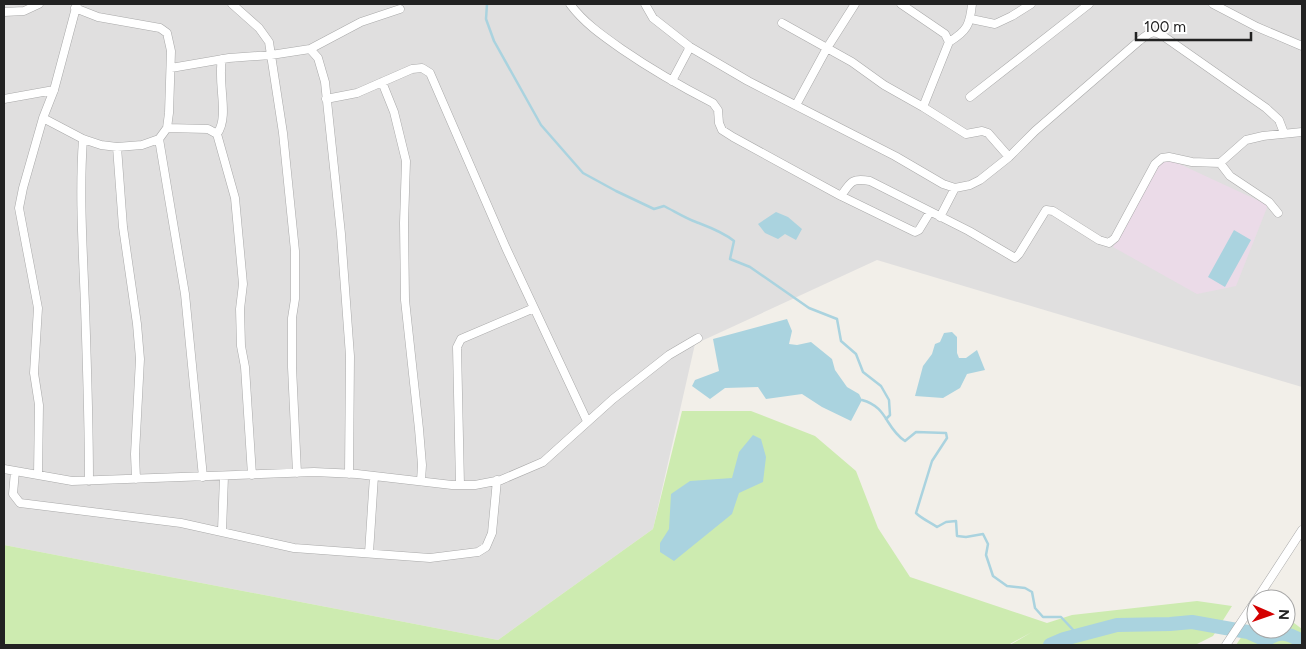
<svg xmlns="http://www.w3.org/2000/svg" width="1306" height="649" font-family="Figtree,sans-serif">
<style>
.residential{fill:#e0dfdf}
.industrial{fill:#ebdbe8}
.grass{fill:#cdebb0}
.water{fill:#aad3df}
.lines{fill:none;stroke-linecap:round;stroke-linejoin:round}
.stream{stroke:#aad3df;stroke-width:2.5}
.river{stroke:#aad3df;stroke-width:14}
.street-casing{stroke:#a9a9a9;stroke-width:9}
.street{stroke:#fff;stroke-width:8}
</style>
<rect width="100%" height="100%" fill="#f2efe9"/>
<path class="residential" d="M 4,4 L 1302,4 L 1302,387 L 877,260 L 695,344 L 653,529 L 498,640 L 4,545 Z"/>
<path class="industrial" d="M 1160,155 L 1268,205 L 1236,286 L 1197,294 L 1113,247 Z"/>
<path class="grass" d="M 682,411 L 751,411 L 815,436 L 856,471 L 878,528 L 910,577 L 1047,623 L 1072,615 L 1197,601 L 1232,606 L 1213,636 L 1195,645 L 1010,645 L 1032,632 L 1008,645 L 4,645 L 4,545 L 498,640 L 653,529 Z
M 1256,615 L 1256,629 L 1286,629 L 1286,617 L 1302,629 L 1302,645 L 1236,645 Z"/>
<path class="water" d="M 776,212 L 788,217 L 802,229 L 796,240 L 785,234 L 778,239 L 765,233 L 758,224 Z
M 1234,230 L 1251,240 L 1225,287 L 1208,277 Z
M 787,319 L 792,331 L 789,344 L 797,345 L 811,342 L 832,359 L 835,370 L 847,387 L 859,394 L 862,400 L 851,421 L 822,407 L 802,394 L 766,399 L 758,387 L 725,388 L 710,399 L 692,386 L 695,380 L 719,371 L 713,339 Z
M 952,332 L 957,337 L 957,353 L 959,358 L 966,358 L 977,350 L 985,370 L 967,374 L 960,388 L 943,398 L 915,396 L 923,366 L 932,354 L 935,344 L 940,342 L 944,333 Z
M 753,435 L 761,439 L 766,457 L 763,482 L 739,493 L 732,514 L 674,561 L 660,552 L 660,543 L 669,529 L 671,494 L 690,481 L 732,478 L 739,452 Z"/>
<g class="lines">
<path class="stream" d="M 487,4 L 486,19 L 494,41 L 541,125 L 583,173 L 616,191 L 654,209 L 664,206 C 674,211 685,218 696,222 C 709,227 723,232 734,241 L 730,259 L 750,267 L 809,308 L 837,319 L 841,341 L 856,354 L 863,372 L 881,386 L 889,400 L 890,415 L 886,419
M 862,400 C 888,407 885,428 905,441 L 916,432 L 946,433 L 947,438 L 932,461 L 916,513 C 922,519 930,522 937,527 L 946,522 L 956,521 L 957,536 L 966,537 L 983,534 L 988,544 L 986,555 L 993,576 L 1007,586 L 1025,588 L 1032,592 L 1035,608 L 1043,617 L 1061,617 L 1078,635"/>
<path class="river" d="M 1050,645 L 1064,639 L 1117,625 L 1170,624 L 1192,622 L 1248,632 L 1266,640 C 1280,630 1287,633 1302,641"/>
<defs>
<path id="street" d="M 232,4 L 259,28 L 269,42 L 283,133 L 295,251 L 295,299 L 292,318 L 292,367 L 297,473
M 570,4 C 584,23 603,36 623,50 C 652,70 682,87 713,103 L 718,110 L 719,123 L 722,130 L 733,137 L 841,196 L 915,232 L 919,230 L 930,212
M 645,4 L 653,18 L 690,47 L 748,81 L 895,156 L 943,184 L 955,188 L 970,185 L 980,180 L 1009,157 L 1035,131 L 1139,41 C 1150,32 1153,29 1166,38 L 1266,108 L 1279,120 L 1284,133
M 901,4 L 945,34 L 949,42 L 923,107
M 1213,4 L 1257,27 L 1302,46
M 4,12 L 24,11 L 39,4
M 971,19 L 995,24 L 1012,16 L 1031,4
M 782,23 L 852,62 L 884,85 L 923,107 L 966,134 L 982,131 L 988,133 L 1009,157
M 949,42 C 967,31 970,25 972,4
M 310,49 L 361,22 L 400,9
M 171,68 L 229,58 L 271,55 L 310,49 L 318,58 L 325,82 L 341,234 L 350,356 L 349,474
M 672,81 L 690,47
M 382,82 L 394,112 L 406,161 L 404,223 L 405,300 L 419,429 L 422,465 L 421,481
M 970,97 L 1089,4
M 4,99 L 54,90
M 326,99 L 357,93 L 412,69 L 422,68 L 430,73 L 506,248 L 587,421
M 796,105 L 827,48 L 855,4
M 43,118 L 83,139 L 101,145 L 117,147 L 142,145 L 159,139 L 167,128 L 169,113 L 171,51 L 167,33 L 160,28 L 98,17 L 75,8
M 167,128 L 208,129 L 217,134 L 235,198 L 243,284 L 240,309 L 241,346 L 245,367 L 252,475
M 217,134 C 230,116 217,84 222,59
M 83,139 C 79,195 83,251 85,306 C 87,364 89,423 89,481
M 159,139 L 185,294 L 203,477
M 117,147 L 123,227 L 137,324 L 140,359 L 135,454 L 136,479
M 1220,163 L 1230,176 L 1269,202 L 1278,213
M 841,196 C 851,181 852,178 870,181 L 969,231 L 1015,258 L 1019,254 L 1046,210 L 1053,211 L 1099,240 L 1109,243 L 1115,238 L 1155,164 L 1162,158 L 1169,157 L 1192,162 L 1220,163 L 1246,140 L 1263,136 L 1302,132
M 940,217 L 955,188
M 4,469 L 72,481 L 314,472 L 357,474 L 452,485 L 475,485 L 501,480 L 543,462 L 613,399 L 669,355 L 698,338
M 15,471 L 13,494 L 20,503 L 181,523 L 294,548 L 430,558 L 478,552 L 486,547 L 492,533 L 497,480
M 38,475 L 39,405 L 34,373 L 38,308 L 19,208 L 23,188 L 43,118 L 54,90 L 77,4
M 460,485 L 457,347 L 461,339 L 534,308
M 222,531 L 224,476
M 369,553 L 374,476
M 1257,599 L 1302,530
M 1226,645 L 1256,600"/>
</defs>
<use href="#street" class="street-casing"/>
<use href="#street" class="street"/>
</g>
<rect width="1306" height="649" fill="none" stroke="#222222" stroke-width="10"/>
<g transform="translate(1271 614) rotate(92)"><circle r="24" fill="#ffffff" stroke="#a7a7a7"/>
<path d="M0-4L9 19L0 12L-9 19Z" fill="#d40000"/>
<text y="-8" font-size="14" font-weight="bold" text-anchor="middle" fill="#222222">N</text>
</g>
<path d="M1136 32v8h115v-8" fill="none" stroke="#222222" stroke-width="2.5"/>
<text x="1144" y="32" font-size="15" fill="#222222" stroke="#ffffff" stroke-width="4" paint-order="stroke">100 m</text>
</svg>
